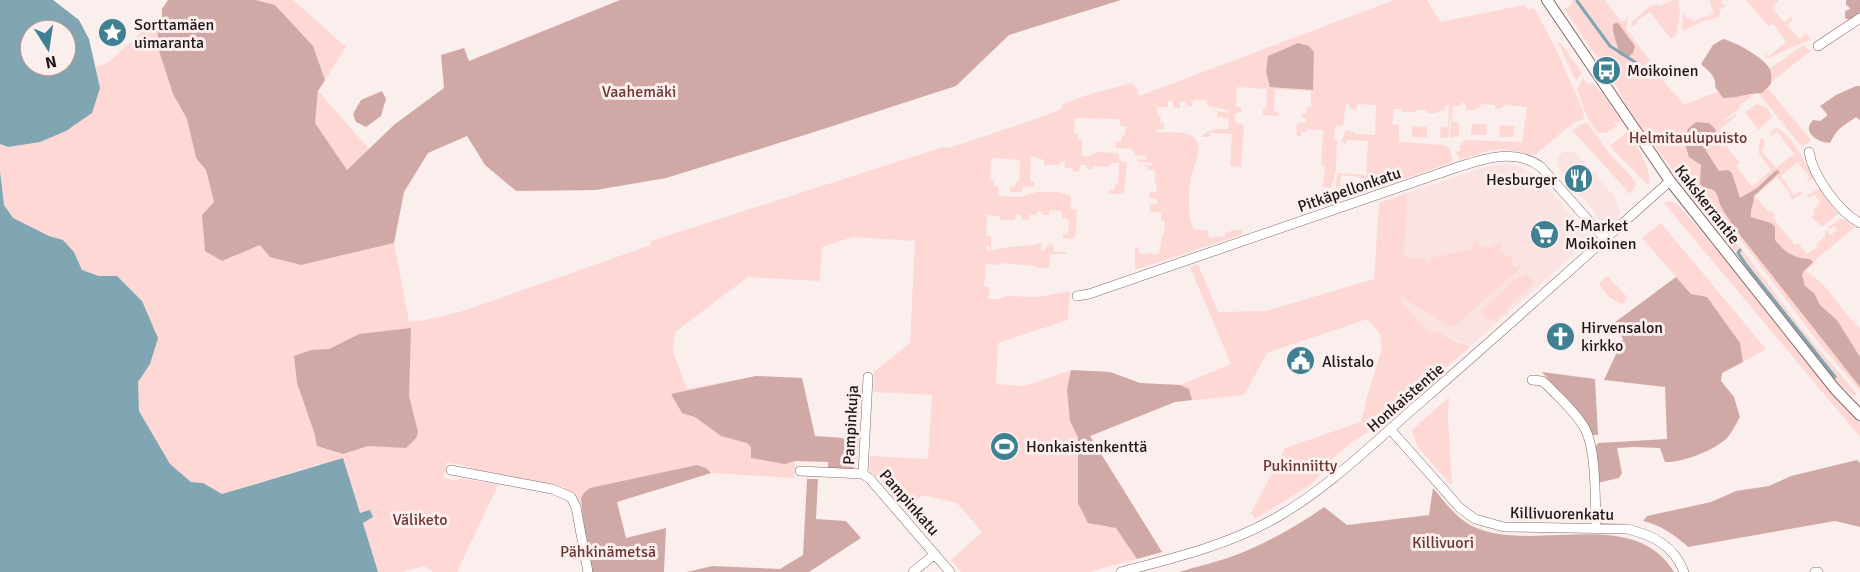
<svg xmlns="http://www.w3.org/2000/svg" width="1860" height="572" font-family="Signika,sans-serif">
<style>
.built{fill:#fae3e1}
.green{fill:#fdd8d5;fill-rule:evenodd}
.forest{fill:#d0a9a6}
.water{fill:#7fa6b2;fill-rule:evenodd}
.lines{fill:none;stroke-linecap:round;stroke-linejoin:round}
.stream{stroke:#7fa6b2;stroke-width:3}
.minor-casing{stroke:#846a67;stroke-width:10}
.major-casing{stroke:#846a67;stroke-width:12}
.minor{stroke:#fff;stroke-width:9}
.major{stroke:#fff;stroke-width:10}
.labels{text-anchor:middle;stroke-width:6;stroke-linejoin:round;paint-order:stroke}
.poi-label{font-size:16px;fill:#211716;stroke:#fbefee;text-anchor:start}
.park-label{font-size:16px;fill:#6c3634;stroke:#fbefee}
.street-label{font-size:16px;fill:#211716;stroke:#fbefee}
</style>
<rect width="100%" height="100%" fill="#fbefee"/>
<path class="built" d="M 1569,151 L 1576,153 L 1614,196 L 1620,212 L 1618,220 L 1615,223 L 1606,225 L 1599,222 L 1595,212 L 1559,169 L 1557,163 L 1558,157 L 1563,152 Z
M 1508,164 L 1523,168 L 1542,182 L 1583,229 L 1587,236 L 1585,244 L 1471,346 L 1458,341 L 1433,338 L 1401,301 L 1407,193 L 1485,167 Z"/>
<path class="green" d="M 257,0 L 293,0 L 346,47 L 325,80 L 313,46 L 275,5 Z
M 1394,0 L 1427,0 L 1440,22 L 1524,5 L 1528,10 L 1534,8 L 1556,49 L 1584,113 L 1583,114 L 1584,119 L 1573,123 L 1535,155 L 1502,149 L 1484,152 L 1460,160 L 1456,152 L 1461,150 L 1459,147 L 1464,140 L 1522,142 C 1523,129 1526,120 1527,107 L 1503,105 L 1503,108 L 1495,109 L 1495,105 L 1481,104 L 1480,108 L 1476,108 L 1475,110 L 1466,110 L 1466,103 L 1461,103 L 1461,106 L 1453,106 L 1452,122 L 1459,123 L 1459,136 L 1450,138 L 1451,118 L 1450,118 L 1448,138 L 1441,138 L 1440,127 L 1448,128 L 1449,105 L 1446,105 L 1444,111 L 1440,110 L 1439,112 C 1435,112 1428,116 1426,110 L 1415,110 L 1415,112 L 1402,112 L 1401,109 L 1394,109 L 1392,124 L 1399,125 L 1399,142 L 1444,145 L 1450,149 L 1453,162 L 1383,186 L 1382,185 L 1350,197 L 1348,193 L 1350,190 L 1360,189 L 1361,177 L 1341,175 L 1340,189 L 1337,190 C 1335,185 1336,178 1338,173 L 1366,175 L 1368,141 L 1347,140 L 1346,144 L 1341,142 L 1346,130 L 1355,132 L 1355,134 L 1375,135 L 1376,105 L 1357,104 L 1356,109 L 1350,109 L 1349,104 L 1346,104 L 1343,125 L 1335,127 L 1334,138 L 1337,140 L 1336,169 L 1331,188 L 1323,187 L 1325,166 L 1321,166 L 1323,130 L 1307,129 L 1307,132 L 1301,132 L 1301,137 L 1296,135 L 1297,124 L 1306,122 L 1306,118 L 1302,117 L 1302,113 L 1306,113 L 1307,107 L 1311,107 L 1311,91 L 1275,89 L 1274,111 L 1279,112 L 1278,116 L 1263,115 L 1263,109 L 1266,108 L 1267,89 L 1237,87 L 1236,107 L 1241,107 L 1241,112 L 1235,114 L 1235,122 L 1242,124 L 1244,127 L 1241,167 L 1230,166 L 1232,134 L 1210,133 L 1210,137 L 1202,137 C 1207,128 1219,129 1228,129 L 1229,118 L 1217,117 L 1218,111 L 1228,113 L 1228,110 L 1207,106 L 1207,100 L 1193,100 L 1192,107 L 1187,106 L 1186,102 L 1180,101 L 1180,108 L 1173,107 L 1173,101 L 1168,101 L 1168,107 L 1157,107 L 1157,116 L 1161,117 L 1160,123 L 1164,123 L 1164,130 L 1157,129 L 1156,132 C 1166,133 1180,131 1190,135 C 1206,142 1195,162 1192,173 C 1189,186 1186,219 1194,229 L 1208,231 L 1209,238 L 1225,236 L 1225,232 C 1232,232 1235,228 1242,230 L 1243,234 L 1135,270 L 1135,248 L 1139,248 L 1139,253 L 1159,254 L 1162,235 L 1164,234 L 1165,221 L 1161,221 L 1161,212 L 1150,212 L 1150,204 L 1157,204 L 1157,199 L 1149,198 L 1150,192 L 1156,192 L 1157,184 L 1155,183 L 1155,171 L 1147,170 L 1147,167 L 1144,166 L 1144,165 L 1153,165 L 1153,163 L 1138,162 L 1137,159 L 1146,160 L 1146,156 L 1135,155 L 1132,149 L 1116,148 L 1116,141 L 1121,142 L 1122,136 L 1125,135 L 1126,127 L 1121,126 L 1119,119 L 1075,118 L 1074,133 L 1078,133 L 1078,139 L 1082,139 L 1082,156 L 1089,156 L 1098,152 L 1118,153 L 1120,161 L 1127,162 L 1124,194 L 1109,194 L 1109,189 L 1114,190 L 1115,184 L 1118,184 L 1119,163 L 1113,163 L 1108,167 L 1094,166 L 1093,169 L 1086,169 L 1086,165 L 1080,165 L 1079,172 L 1073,171 L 1072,168 L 1065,168 L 1065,162 L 1060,162 L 1059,165 L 1044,165 L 1044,160 L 1031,156 L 1030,181 L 1035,182 L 1034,186 L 1023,187 L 1022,192 L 1010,192 L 1010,187 L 1015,187 L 1016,181 L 1019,181 L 1020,160 L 991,158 L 990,180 L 994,180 L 994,186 L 999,187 L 998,196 L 1020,197 L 1037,192 L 1058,192 L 1071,196 L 1070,209 L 1077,210 L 1076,234 L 1074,238 L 1069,239 L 1063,238 L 1063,234 L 1068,234 L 1069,221 L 1066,218 L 1062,218 L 1062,211 L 1049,210 L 1049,215 L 1042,215 L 1042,212 L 1037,212 L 1037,215 L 1029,215 L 1029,220 L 1021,220 L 1021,215 L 1016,215 L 1015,220 L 1000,220 L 1000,216 L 987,215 L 986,235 L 991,236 L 991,249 L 989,249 L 989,246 L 986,245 L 986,250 C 997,251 1002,247 1011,247 C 1022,246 1031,246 1042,243 L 1041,249 L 1043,251 L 1048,245 L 1053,244 L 1054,252 L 1066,252 L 1066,254 L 1050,254 L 1049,268 L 1036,268 L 1036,266 L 999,263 L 999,265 L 986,264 L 984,286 L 990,287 L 988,299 L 999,299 L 1006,296 L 1038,297 L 1070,291 L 1068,320 L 998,343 L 996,384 L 1025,386 L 1071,370 L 1110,372 L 1140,383 L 1180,385 L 1231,364 L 1190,267 L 1198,264 L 1218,312 L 1266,311 L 1374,279 L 1379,203 L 1407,193 L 1404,256 L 1423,259 L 1429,263 L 1432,258 L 1470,249 L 1476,241 L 1482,247 L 1492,248 L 1499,242 L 1502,245 L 1498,249 L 1506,257 L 1510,254 L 1514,259 L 1511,262 L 1515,268 L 1519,265 L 1521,267 L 1453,328 L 1401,297 L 1401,301 L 1430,334 L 1438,331 L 1450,340 L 1471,346 L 1384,422 L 1352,442 L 1331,460 L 1312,484 L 1255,519 L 1251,513 L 1285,448 L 1361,422 L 1367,397 L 1382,348 L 1380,334 L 1367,319 L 1267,353 L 1244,395 L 1175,402 L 1090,436 L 1162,552 L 1089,572 L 961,572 L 951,560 L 982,532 L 957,503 L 923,495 L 913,504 L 898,487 L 889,487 L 869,471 L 870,456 L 928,459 L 932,395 L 873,392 L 874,372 L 910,343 L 915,241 L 853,237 L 822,247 L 820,281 L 748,277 L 675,332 L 673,352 L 687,389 L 756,376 L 802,378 L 815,436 L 859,439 L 857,460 L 854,465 L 824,460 L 795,459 L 794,478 L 711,473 L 617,502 L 581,503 L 582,511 L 579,503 L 564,490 L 564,487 L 559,486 L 559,487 L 476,471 L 470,467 L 447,462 L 444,478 L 456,481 L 461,478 L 498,485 L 457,572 L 433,572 L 424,566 L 403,572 L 373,572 L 369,543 L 363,523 L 372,517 L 360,514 L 319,464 L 222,494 L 203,483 L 191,482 L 170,464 L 139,411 L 137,382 L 150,364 L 117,276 L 99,276 L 82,270 L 74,252 L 63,240 L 49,236 L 13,219 L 4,205 L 0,171 L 0,144 L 8,147 L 100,88 L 96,67 L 109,62 L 147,27 L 157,26 L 159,51 L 173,94 L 187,119 L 196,158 L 206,170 L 214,202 L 203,215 L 222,261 L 260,245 L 301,265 L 394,243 L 409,322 L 426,320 L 463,311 L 651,245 L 651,241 L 943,147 L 949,148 L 1027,122 L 1059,110 L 1063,106 L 1063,104 L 1087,95 L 1131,83 L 1137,88 L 1139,96 ZM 314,432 L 343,454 L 317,446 Z
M 1573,0 L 1605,0 L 1621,22 L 1628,18 L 1626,29 L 1654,66 L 1652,68 L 1654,71 L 1656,70 L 1667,85 L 1666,87 L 1668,86 L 1684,105 L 1762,74 L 1803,45 L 1811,51 L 1766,86 L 1811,140 L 1802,147 L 1757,92 L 1740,105 L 1739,109 L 1724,119 L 1725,121 L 1736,114 L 1737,115 L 1720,129 L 1730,142 L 1726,146 L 1740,163 L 1736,166 L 1752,187 L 1771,170 L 1758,152 L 1760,139 L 1764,139 L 1765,146 L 1761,150 L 1776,168 L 1794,154 L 1777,132 L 1771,136 L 1770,133 L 1774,129 L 1778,128 C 1793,137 1805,163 1814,178 L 1805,182 L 1810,177 L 1797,162 L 1781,176 L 1794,195 L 1801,191 L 1803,193 L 1793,200 L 1789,195 L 1790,193 L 1777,177 L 1755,196 L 1768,211 L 1770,210 L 1775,215 L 1773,218 L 1795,245 L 1798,243 L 1807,254 L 1817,247 L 1816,245 L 1825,236 L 1825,229 L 1831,235 L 1837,230 L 1834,226 L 1830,229 L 1827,228 L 1842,218 L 1855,227 L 1815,260 L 1815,263 L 1805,271 C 1829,283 1840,311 1860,328 L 1860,391 L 1818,342 L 1718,210 L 1714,212 L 1800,327 L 1857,394 L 1854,396 L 1838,384 L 1830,375 C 1764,291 1701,206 1636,122 L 1637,121 L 1632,116 L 1616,86 L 1597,55 L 1595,55 L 1566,11 L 1565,8 L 1569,7 ZM 1774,172 L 1780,172 L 1754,196 C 1754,204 1750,210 1751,217 L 1771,223 L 1775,227 L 1775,240 C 1786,253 1793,258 1810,259 L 1812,262 L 1803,272 L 1802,275 L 1805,286 L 1814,293 L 1820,305 L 1837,320 L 1854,348 L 1734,209 L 1732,173 L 1740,199 L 1757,188 Z
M 1673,0 L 1678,0 L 1680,12 L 1676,35 L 1671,39 L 1650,12 L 1637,21 L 1638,23 L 1631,28 L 1632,22 L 1649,7 L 1657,4 L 1659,6 Z
M 1709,0 L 1722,0 L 1721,2 L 1723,5 L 1727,4 L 1720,10 L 1719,17 L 1701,22 L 1682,31 L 1683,11 L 1687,19 L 1691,18 L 1692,21 L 1714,14 Z
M 1746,0 L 1779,0 L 1772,8 L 1784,22 L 1792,17 L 1793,19 L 1787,26 L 1799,38 L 1801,38 L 1806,33 L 1811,39 L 1768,58 L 1765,57 L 1767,54 L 1769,56 L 1786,42 L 1773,24 L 1768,26 Z
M 1557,41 L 1561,43 L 1582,73 L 1576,81 Z
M 1583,78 L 1587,84 L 1593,83 L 1606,98 L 1622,123 L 1615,122 L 1615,124 L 1618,125 L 1606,133 L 1599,133 C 1587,123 1582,102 1577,88 Z
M 318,91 L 369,149 L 347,170 L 315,123 Z
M 1757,104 L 1767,108 L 1772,117 L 1758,130 L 1745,112 Z
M 1584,123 L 1588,124 L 1609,153 L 1634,180 L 1636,185 L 1630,194 L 1572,130 Z
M 1472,124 L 1487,124 L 1487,135 L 1473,135 L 1471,133 Z
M 1500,125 L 1515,126 L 1513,137 L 1499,137 Z
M 1412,126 L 1427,127 L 1427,138 L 1412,137 Z
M 1628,131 C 1634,143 1655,173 1648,185 L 1612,149 L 1611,145 Z
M 1818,189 L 1820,189 L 1838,214 L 1822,227 L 1811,217 L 1815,215 L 1813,209 L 1820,202 L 1814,194 L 1809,198 L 1806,196 Z
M 1663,202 L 1673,202 L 1679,206 L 1743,280 L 1860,423 L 1860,437 Z
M 1661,223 L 1766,349 L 1743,362 L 1740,343 L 1691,294 L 1642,238 Z
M 1527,273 L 1535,283 L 1506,308 L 1508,310 L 1496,321 L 1486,319 L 1482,310 L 1521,275 L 1523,277 Z
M 1607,276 L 1628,298 L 1622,304 L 1610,298 L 1599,284 Z
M 1449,397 L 1448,417 L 1452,486 L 1418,447 L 1412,432 L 1413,429 Z"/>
<path class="forest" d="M 168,0 L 256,0 L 275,5 L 313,46 L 325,80 L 318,91 L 315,123 L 347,170 L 395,124 L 444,88 L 441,55 L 464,48 L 469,61 L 620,0 L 1121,0 L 1009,35 L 956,86 L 808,134 L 666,178 L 596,190 L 516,191 L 485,165 L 467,136 L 428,153 L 404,192 L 394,243 L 301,265 L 270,257 L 260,245 L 222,261 L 205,251 L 202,215 L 214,202 L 206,170 L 196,158 L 187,119 L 173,94 L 159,51 L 157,26 L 162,21 L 162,9 Z
M 1846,0 L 1860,0 L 1860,14 L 1849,20 L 1845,18 L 1845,11 L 1850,9 L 1849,7 L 1846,5 Z
M 1615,23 L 1618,23 L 1635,46 L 1633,53 L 1627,58 L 1620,55 C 1618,46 1612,34 1613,25 Z
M 1723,39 C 1734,41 1767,59 1770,70 C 1772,74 1771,80 1771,84 L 1762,93 C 1749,93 1737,98 1723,98 L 1715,87 C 1717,76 1708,71 1701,64 L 1713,45 Z
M 1298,43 L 1309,46 L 1314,52 L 1313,90 L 1270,87 L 1266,72 L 1268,56 Z
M 1856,86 L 1860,86 L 1860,120 L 1856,117 C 1841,128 1839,126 1830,143 C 1818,143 1801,132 1813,120 L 1820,121 L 1827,116 L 1827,114 L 1820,106 L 1836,95 Z
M 382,91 L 386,99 L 381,116 L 366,127 L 356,122 L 353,114 L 361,100 Z
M 1696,122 L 1709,123 C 1716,129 1721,136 1716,144 L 1712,142 L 1707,145 L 1706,151 L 1719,171 L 1728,170 L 1732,173 L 1740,198 L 1757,188 L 1774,172 L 1777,170 L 1780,172 L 1754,196 C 1754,204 1750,210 1751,217 L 1771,223 L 1775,227 L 1775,240 C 1786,253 1793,258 1810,259 L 1813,262 L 1803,272 L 1802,275 L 1805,286 L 1814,293 L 1820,305 L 1837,320 L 1860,357 L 1860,387 L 1733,226 C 1730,220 1725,214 1722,208 C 1716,198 1721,189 1704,188 L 1700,184 L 1701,165 L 1689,157 L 1684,141 L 1688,129 Z
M 1676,277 L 1691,294 L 1707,297 L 1740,343 L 1743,362 L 1722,373 L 1721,381 L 1734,397 L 1740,417 C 1736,424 1732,432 1727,438 C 1715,450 1682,463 1665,462 L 1660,448 L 1634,447 L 1617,448 L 1622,473 L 1619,478 L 1597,483 L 1595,448 L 1598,443 L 1667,439 L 1665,387 L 1604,380 L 1623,339 L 1614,323 Z
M 411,328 L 409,396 L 418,432 L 416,438 L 406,448 L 368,446 L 343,454 L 317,446 L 314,432 L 297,383 L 294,356 L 311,350 L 329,349 L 359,334 Z
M 1071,370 L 1110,372 L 1140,383 L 1180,385 L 1189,389 L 1192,400 L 1175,402 L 1090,436 L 1162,552 L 1137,559 L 1116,528 L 1088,523 L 1078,503 L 1078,437 L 1070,421 L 1067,390 Z
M 1542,372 L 1595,379 L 1598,435 L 1592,435 L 1582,417 Z
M 756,376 L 802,378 L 815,436 L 843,438 C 847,448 854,456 854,467 L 851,470 L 828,469 L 828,462 L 795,461 L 785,464 L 751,458 L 751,447 L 747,443 L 721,436 L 695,417 L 682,413 L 671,394 Z
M 1857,460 L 1860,463 L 1860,527 L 1835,521 L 1688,547 C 1675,535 1660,525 1643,521 L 1647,516 L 1711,502 L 1736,491 L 1769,486 L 1791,476 Z
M 697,465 L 706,468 L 711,473 L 617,502 L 626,538 L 666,528 L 664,572 L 592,572 L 584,533 L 581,498 L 584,493 L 590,488 Z
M 807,479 L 818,479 L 816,519 L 846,521 L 861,538 L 809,572 L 687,572 L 712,566 L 780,569 L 803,555 Z
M 1433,488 C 1445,502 1455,517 1472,526 C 1533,555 1633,504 1674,572 L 1179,572 C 1197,566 1215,563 1233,556 C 1265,544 1296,527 1324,507 L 1347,525 L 1429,515 Z"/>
<path class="water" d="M 0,0 L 53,0 L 79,20 L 89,39 L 100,88 L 92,113 L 66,131 L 40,142 L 8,147 L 0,144 ZM 30,30 L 66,30 L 66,66 L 30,66 Z
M 0,171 L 4,205 L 13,218 L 49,236 L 63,240 L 74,252 L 82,270 L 99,276 L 117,276 L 142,301 L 158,338 L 150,364 L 138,382 L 139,411 L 170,464 L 191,482 L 203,483 L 222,494 L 343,458 L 360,513 L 370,510 L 373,517 L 363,523 L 378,572 L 0,572 Z"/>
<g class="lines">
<path class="stream" d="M 1577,1 L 1610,46 L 1638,64
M 1740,250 L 1738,253 L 1747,266 L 1835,377"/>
<defs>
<path id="minor" d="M 1818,46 L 1860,18
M 1809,152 C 1813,176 1839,212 1860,223
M 1077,296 L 1089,294 L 1458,167 C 1486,158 1515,148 1541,167 L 1605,239
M 1532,380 L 1542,381 L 1547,385 C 1559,398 1575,411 1584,427 C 1597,449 1595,502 1596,528
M 1390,429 L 1460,508 L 1475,519 L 1504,527 L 1627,529 C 1653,535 1674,546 1684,572
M 451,470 L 552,489 L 571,497 L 576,507 L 588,572
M 800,471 L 863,474 L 870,479 L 950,572
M 863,474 L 868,377
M 913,572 L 935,554
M 1121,572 C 1173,558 1225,546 1272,520 C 1328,489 1373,443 1421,402 C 1505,329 1587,255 1670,181
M 1815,572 L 1818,572"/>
<path id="major" d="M 1547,0 L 1670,181 L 1835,389 L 1860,415"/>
</defs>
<use href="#minor" class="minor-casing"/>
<use href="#major" class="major-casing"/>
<use href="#minor" class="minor"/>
<use href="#major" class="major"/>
</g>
<defs>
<symbol id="sight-disc" viewBox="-11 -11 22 22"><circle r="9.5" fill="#3f8193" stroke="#fbefee"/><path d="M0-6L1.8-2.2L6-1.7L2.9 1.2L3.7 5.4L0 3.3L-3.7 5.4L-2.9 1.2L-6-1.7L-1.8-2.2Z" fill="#fff"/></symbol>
<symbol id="bus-disc" viewBox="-11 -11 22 22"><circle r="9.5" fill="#3f8193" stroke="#fbefee"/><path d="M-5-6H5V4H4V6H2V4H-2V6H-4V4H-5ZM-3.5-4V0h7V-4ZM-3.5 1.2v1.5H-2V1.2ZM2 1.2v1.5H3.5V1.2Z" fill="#fff"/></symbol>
<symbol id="restaurant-disc" viewBox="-11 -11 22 22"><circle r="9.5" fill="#3f8193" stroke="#fbefee"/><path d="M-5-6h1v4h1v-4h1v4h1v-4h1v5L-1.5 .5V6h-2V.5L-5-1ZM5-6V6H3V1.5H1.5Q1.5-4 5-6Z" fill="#fff"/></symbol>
<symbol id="supermarket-disc" viewBox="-11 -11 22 22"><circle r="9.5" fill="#3f8193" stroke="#fbefee"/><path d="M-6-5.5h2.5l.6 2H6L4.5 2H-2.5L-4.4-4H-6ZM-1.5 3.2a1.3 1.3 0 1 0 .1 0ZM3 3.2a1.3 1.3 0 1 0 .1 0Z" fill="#fff"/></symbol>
<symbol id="church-disc" viewBox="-11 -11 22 22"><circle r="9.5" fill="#3f8193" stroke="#fbefee"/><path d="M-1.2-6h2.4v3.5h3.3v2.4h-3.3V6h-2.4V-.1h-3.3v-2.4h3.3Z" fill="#fff"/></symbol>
<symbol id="civic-disc" viewBox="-11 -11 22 22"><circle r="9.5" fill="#3f8193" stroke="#fbefee"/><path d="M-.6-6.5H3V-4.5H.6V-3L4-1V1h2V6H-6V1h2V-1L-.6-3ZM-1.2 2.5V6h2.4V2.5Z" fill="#fff"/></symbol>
<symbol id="stadium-disc" viewBox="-11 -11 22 22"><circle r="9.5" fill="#3f8193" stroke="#fbefee"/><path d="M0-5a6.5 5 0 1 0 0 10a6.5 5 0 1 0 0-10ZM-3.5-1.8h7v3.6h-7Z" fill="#fff"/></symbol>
</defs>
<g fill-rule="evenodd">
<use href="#sight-disc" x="96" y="16" width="33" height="33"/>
<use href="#bus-disc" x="1590" y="54" width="33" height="33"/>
<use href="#restaurant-disc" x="1562" y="162" width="33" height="33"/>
<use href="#supermarket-disc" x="1528" y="218" width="33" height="33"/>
<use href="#church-disc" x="1544" y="320" width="33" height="33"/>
<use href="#civic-disc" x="1284" y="344" width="33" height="33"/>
<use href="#stadium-disc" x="988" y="430" width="33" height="33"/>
</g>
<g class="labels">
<g class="poi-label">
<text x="134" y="30">Sorttamäen<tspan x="134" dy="18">uimaranta</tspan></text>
<text x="1627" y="76">Moikoinen</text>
<text x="1557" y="185" text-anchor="end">Hesburger</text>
<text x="1565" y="231">K-Market<tspan x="1565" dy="18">Moikoinen</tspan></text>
<text x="1581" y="333">Hirvensalon<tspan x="1581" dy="18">kirkko</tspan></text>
<text x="1322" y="367">Alistalo</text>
<text x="1026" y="452">Honkaistenkenttä</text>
</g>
<g class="park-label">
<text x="639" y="97">Vaahemäki</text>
<text x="1688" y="143">Helmitaulupuisto</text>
<text x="1300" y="471">Pukinniitty</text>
<text x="420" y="525">Väliketo</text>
<text x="1443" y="548">Killivuori</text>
<text x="608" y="557">Pähkinämetsä</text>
</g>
<g class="street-label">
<text transform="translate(1349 189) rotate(-19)" y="6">Pitkäpellonkatu</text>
<text transform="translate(1708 204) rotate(52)" y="6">Kakskerrantie</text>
<text transform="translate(1405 397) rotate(-41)" y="6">Honkaistentie</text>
<text transform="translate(850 425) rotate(-87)" y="6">Pampinkuja</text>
<text transform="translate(910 502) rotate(49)" y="6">Pampinkatu</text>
<text transform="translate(1562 513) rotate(1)" y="6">Killivuorenkatu</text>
</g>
</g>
<g transform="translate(48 48) rotate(168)"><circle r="28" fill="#fbefee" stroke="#a49998" stroke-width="1.5"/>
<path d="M0-4.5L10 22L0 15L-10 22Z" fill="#3f8193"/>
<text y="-9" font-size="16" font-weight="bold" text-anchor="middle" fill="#211716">N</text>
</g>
</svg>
